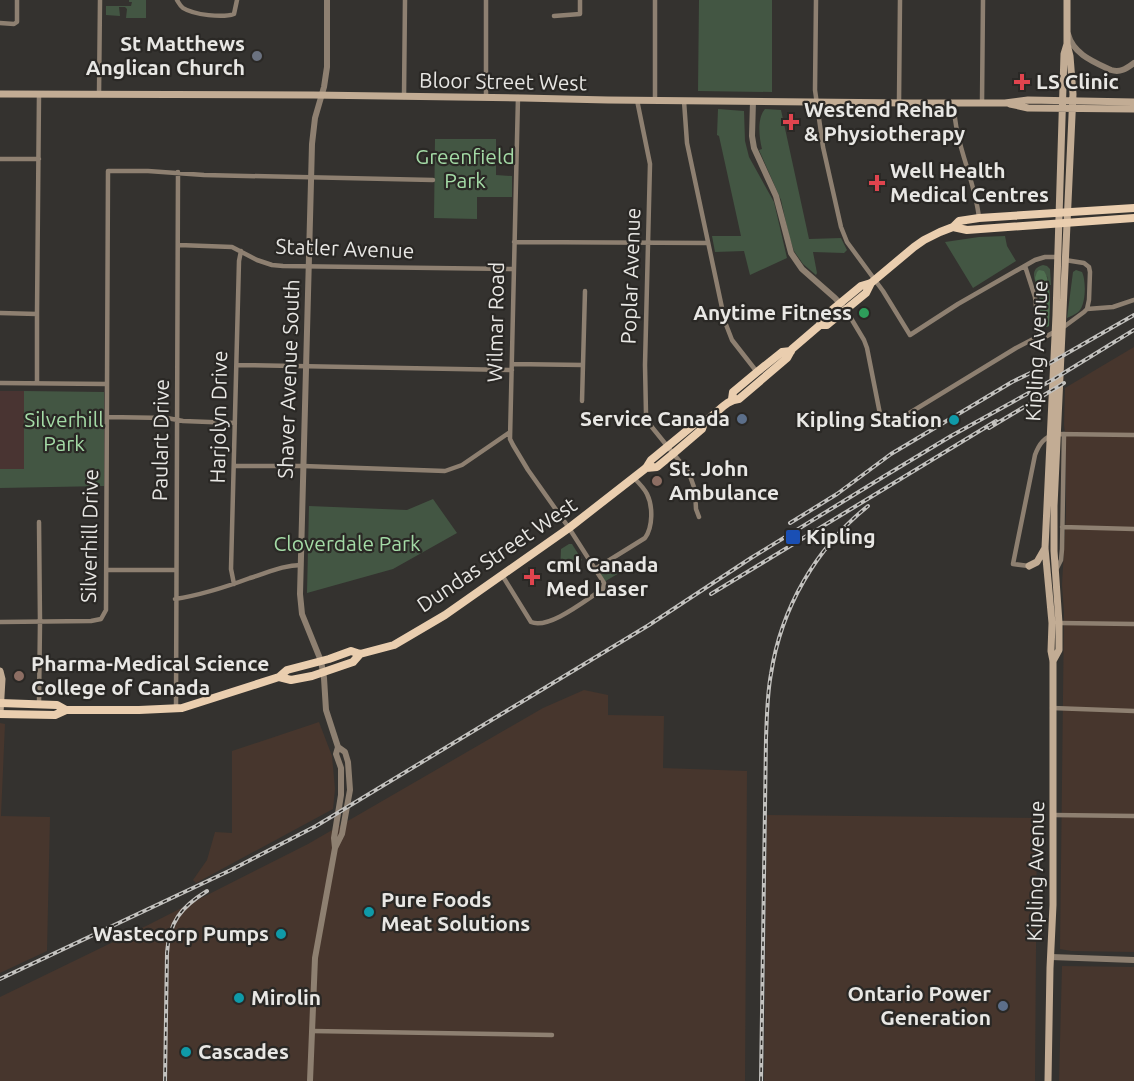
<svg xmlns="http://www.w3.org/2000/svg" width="1134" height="1081" font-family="Ubuntu,sans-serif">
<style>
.industrial{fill:#47362d}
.education{fill:#493432}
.green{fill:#435643}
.forest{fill:#4f6f50}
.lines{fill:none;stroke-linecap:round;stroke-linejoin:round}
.minor{stroke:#8e8071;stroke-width:4.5}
.tertiary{stroke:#8e8071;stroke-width:6}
.secondary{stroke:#c2ac94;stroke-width:7}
.primary{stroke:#eaceaf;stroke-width:8}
.rail-casing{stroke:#c3c2bf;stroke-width:4}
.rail{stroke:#2a2825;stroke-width:1.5;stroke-dasharray:4.5;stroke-linecap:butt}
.worship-dot{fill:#6b7280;stroke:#2a2825;stroke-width:2}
.health-dot{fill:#e0444e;stroke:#2a2825;stroke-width:2}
.leisure-dot{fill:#2e9e5b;stroke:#2a2825;stroke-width:2}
.service-dot{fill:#5c6f8a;stroke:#2a2825;stroke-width:2}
.culture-dot{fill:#0f9aa8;stroke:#2a2825;stroke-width:2}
.education-dot{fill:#8d6e63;stroke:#2a2825;stroke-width:2}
.transit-dot{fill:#1a4fb4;stroke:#2a2825;stroke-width:2}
.labels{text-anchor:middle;stroke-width:4.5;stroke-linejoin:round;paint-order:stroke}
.poi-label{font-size:21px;font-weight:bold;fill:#e8e7e4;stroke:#2a2825;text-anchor:start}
.street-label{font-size:21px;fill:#e8e7e4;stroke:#2a2825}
.park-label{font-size:21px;fill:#a4dba6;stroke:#2a2825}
</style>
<rect width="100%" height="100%" fill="#34322f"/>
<path class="industrial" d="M 1134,347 L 1134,952 L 1071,951 L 1060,949 L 1064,612 L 1062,585 L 1066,514 L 1066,441 L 1064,425 L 1065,388 Z
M 584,690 L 608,695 L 608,715 L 664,716 L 663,768 L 747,771 L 745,1081 L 0,1081 L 0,997 L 148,925 L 308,844 L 543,708 Z
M 319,722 L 332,756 L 335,789 L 333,809 L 196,883 L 193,880 L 207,860 L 215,832 L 232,833 L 232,751 Z
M 0,723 L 5,724 L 1,816 L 50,817 L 47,951 L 0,973 Z
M 767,815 L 1037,818 L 1035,1081 L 764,1081 Z
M 1062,966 L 1134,967 L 1134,1081 L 1059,1081 Z"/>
<path class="education" d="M 0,391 L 24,391 L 24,469 L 0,469 Z"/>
<path class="green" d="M 129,0 L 146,0 L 146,18 L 126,18 L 127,9 L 125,7 L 119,7 L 120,16 L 106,15 L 106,6 L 131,6 L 132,2 L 129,2 Z
M 699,0 L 772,0 L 772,92 L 698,91 Z
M 718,109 L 744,111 L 745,141 L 749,157 L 774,202 L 787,258 L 750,275 L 744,251 L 715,252 L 712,236 L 741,236 L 719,136 L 717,135 Z
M 765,109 L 781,110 L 809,239 L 841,238 L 847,250 L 844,253 L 813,252 L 817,273 L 816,275 L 803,264 L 794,251 L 789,236 L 781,200 L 759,150 L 762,149 C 759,137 757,118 765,109 Z
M 435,139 L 496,139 L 496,175 L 512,176 L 512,197 L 477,197 L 477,219 L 434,218 Z
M 1005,236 L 1007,246 L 1016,261 L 973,288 L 945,242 L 979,237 Z
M 1043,265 L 1047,266 L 1050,269 L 1051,285 L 1049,285 L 1047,276 L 1036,284 C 1033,275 1032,268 1043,265 Z
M 1076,270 L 1082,272 C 1086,280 1086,302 1080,310 C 1077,314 1071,316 1067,318 L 1073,272 Z
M 24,391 L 104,392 L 104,486 L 0,488 L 0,469 L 24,469 Z
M 433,499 L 457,533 L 393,569 L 307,593 L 309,506 L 407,510 Z
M 569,544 L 572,544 L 582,560 L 560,574 L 561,549 Z
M 618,562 L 631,566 L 604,582 L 599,573 Z"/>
<path class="forest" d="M 1039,270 L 1044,271 C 1052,283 1050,310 1049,326 L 1047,327 L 1041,326 L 1039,294 L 1035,278 L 1037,272 Z"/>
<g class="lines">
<path class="minor" d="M 177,0 C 179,3 180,6 183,8 C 194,15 223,18 234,14 L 237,0
M 486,0 L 486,97
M 816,0 L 815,90 L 823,147 L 841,227 L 847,242 L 883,291 L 910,335 L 958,304 L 1035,260 L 1045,257 L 1058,257
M 554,16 L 580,14 L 580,0
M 0,23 L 14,24 L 17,22 L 17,0
M 99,95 L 100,0
M 404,97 L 405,0
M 637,100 L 650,164 L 645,365 L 646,414 L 651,426 L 689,473 L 695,490 L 696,509 L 699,517
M 655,100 L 655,0
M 684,101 L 687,143 L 725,322 L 732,340 L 757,372
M 899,103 L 900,0
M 954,103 C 954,143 975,179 979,218
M 982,103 L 983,0
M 0,159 L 39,159
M 514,242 L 708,243
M 179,245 L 232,247 L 257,260 L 272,265 L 283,266 L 514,269
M 1025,266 L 1035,297 L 1039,336
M 1087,309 L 1113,307 L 1134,300
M 846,310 L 864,340 L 867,348 L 880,414 L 886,420 L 898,420 L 1016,348 L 1039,336 L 1047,336 L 1065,326 L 1084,312 L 1087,309 L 1089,300 L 1090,272 L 1089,267 L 1084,263 L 1065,260
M 0,313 L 37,314
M 512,364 L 583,365
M 237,365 L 512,370
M 0,383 L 107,384
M 37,383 L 37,314 L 39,94
M 582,401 L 585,291
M 107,417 L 167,418 L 183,421 L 235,423
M 235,466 L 303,466 L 445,471 L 462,465 L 510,432
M 1062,527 L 1134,529
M 1029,566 L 1013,564 L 1035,455 C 1039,444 1044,437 1056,434 L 1134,435
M 1057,568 L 1061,560 L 1062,549 L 1064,434
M 595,569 L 645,538 C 653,527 653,506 647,494 C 644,488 639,483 634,478
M 107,570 L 176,570
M 502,575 L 531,622 C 549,630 587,599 603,589 L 604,583 L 569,528 L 528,470 L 513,445 L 510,439 L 518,97
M 234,584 L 231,569 L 239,261 L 241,251
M 175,599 C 201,595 226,587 250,578 C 267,573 283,565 301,565
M 0,622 L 91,621 L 101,619 L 106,610 L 108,171 L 148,171 L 204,175 L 433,180
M 1059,623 L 1134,624
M 39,704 L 40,622 L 39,522
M 1052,708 L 1134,711
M 176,709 L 178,172
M 1053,815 L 1134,816
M 312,1031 L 552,1035"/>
<path class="tertiary" d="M 327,0 L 327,67 L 324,87 L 315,118 L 312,144 L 300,594 L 302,614 L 321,661 L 324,678 L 326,710 L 338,747 L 336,754 L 341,768 L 341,795 L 334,838 L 335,848
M 1068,34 C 1073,54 1094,62 1111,70 C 1121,73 1127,68 1134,63
M 753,101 L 752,136 L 754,148 L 776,196 L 791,253 L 802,269 L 835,298 L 846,310
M 1051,957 L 1134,960
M 310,1081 L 315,958 L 335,848 L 342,834 L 350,790 L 348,762 L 345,752 L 338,747"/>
<path class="secondary" d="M 0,94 L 313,95 L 523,98 L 608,100 L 907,103 L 1005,103 L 1028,100 L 1134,102
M 1010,104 L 1028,108 L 1134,109
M 1029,566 L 1037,562 L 1045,548
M 1053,661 L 1059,650 L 1059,623 L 1054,551 L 1054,506 L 1073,94 L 1070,56 L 1067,44 L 1067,0
M 0,671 L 2,679 L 0,713
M 1048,1081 L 1050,968 L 1053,905 L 1053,661 L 1051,651 L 1052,623 L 1045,548 L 1056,315 L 1064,54 L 1067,44"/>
<path class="primary" d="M 953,227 L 967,230 L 1134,218
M 820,325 L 827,325 L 866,293 L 871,283
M 732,399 L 733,392 L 757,372 L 782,352 L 791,351
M 646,468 L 657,467 L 674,453 L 702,429 L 704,423
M 279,677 L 291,680 L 312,676 L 353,662 L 360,654
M 0,703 L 57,705 L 66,710
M 0,714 L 55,715 L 66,710 L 139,710 L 182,708 L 279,677 L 287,670 L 329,659 L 351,651 L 360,654 L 394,645 L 445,615 L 569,528 L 646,468 L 651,460 L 696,423 C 714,422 722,400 739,399 L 787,358 L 792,349 L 820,325 L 821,319 L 861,286 L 871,283 L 914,247 L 924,240 L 940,232 L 953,227 L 959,221 L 979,218 L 1134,208"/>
<defs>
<path id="rail" d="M 989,428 L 1064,383
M 790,523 L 837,494 L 891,454 L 1012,382 L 1043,367 L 1134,315
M 711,594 L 996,421
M 0,979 L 231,870 L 316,826 L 649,625 L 751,558 L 883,477 L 951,436 L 1054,379 L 1134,330
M 165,1081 L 167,953 C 169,922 181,907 207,891
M 761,1081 L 766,738 C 767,716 767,695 771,674 C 781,608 816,548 868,506"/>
</defs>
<use href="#rail" class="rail-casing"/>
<use href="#rail" class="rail"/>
</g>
<circle class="worship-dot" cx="257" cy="56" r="6"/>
<g class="health-dot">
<path d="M1019 73h6v6h6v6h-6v6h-6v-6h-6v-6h6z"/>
<path d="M788 113h6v6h6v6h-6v6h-6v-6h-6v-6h6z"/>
<path d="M874 174h6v6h6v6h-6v6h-6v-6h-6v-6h6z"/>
<path d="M529 568h6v6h6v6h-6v6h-6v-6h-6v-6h6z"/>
</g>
<circle class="leisure-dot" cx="864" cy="313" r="6"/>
<g class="service-dot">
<circle cx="742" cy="419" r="6"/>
<circle cx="1003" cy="1006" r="6"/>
</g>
<g class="culture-dot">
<circle cx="954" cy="420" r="6"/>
<circle cx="369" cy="912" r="6"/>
<circle cx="281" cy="934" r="6"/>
<circle cx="239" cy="998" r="6"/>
<circle cx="186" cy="1052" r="6"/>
</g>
<g class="education-dot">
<circle cx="657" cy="481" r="6"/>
<circle cx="19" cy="676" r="6"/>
</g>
<rect class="transit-dot" x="785" y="529" width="16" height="16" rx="3"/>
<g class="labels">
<g class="poi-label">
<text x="245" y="51" text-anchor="end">St Matthews<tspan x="245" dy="24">Anglican Church</tspan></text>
<text x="1036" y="89">LS Clinic</text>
<text x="804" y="117">Westend Rehab<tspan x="804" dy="24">&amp; Physiotherapy</tspan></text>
<text x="890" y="178">Well Health<tspan x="890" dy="24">Medical Centres</tspan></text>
<text x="852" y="320" text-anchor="end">Anytime Fitness</text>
<text x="730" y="426" text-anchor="end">Service Canada</text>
<text x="942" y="427" text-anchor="end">Kipling Station</text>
<text x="669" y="476">St. John<tspan x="669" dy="24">Ambulance</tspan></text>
<text x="806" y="544">Kipling</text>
<text x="546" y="572">cml Canada<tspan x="546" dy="24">Med Laser</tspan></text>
<text x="31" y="671">Pharma-Medical Science<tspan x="31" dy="24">College of Canada</tspan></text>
<text x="381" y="907">Pure Foods<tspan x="381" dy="24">Meat Solutions</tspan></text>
<text x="269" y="941" text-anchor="end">Wastecorp Pumps</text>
<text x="991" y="1001" text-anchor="end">Ontario Power<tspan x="991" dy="24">Generation</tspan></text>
<text x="251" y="1005">Mirolin</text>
<text x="198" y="1059">Cascades</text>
</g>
<g class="street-label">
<text transform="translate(503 82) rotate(1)" y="7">Bloor Street West</text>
<text transform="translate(345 249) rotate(2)" y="7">Statler Avenue</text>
<text transform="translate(631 276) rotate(-88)" y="7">Poplar Avenue</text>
<text transform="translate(496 322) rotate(-89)" y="7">Wilmar Road</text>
<text transform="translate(1037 351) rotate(-87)" y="7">Kipling Avenue</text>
<text transform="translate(289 379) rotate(-88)" y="7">Shaver Avenue South</text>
<text transform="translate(219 417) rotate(-89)" y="7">Harjolyn Drive</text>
<text transform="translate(161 440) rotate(-89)" y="7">Paulart Drive</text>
<text transform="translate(90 536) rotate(-89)" y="7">Silverhill Drive</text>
<text transform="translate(497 555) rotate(-34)" y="7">Dundas Street West</text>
<text transform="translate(1036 871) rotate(-89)" y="7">Kipling Avenue</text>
</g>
<g class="park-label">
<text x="465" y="164">Greenfield<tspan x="465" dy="24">Park</tspan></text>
<text x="64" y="427">Silverhill<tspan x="64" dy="24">Park</tspan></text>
<text x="347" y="551">Cloverdale Park</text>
</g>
</g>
</svg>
